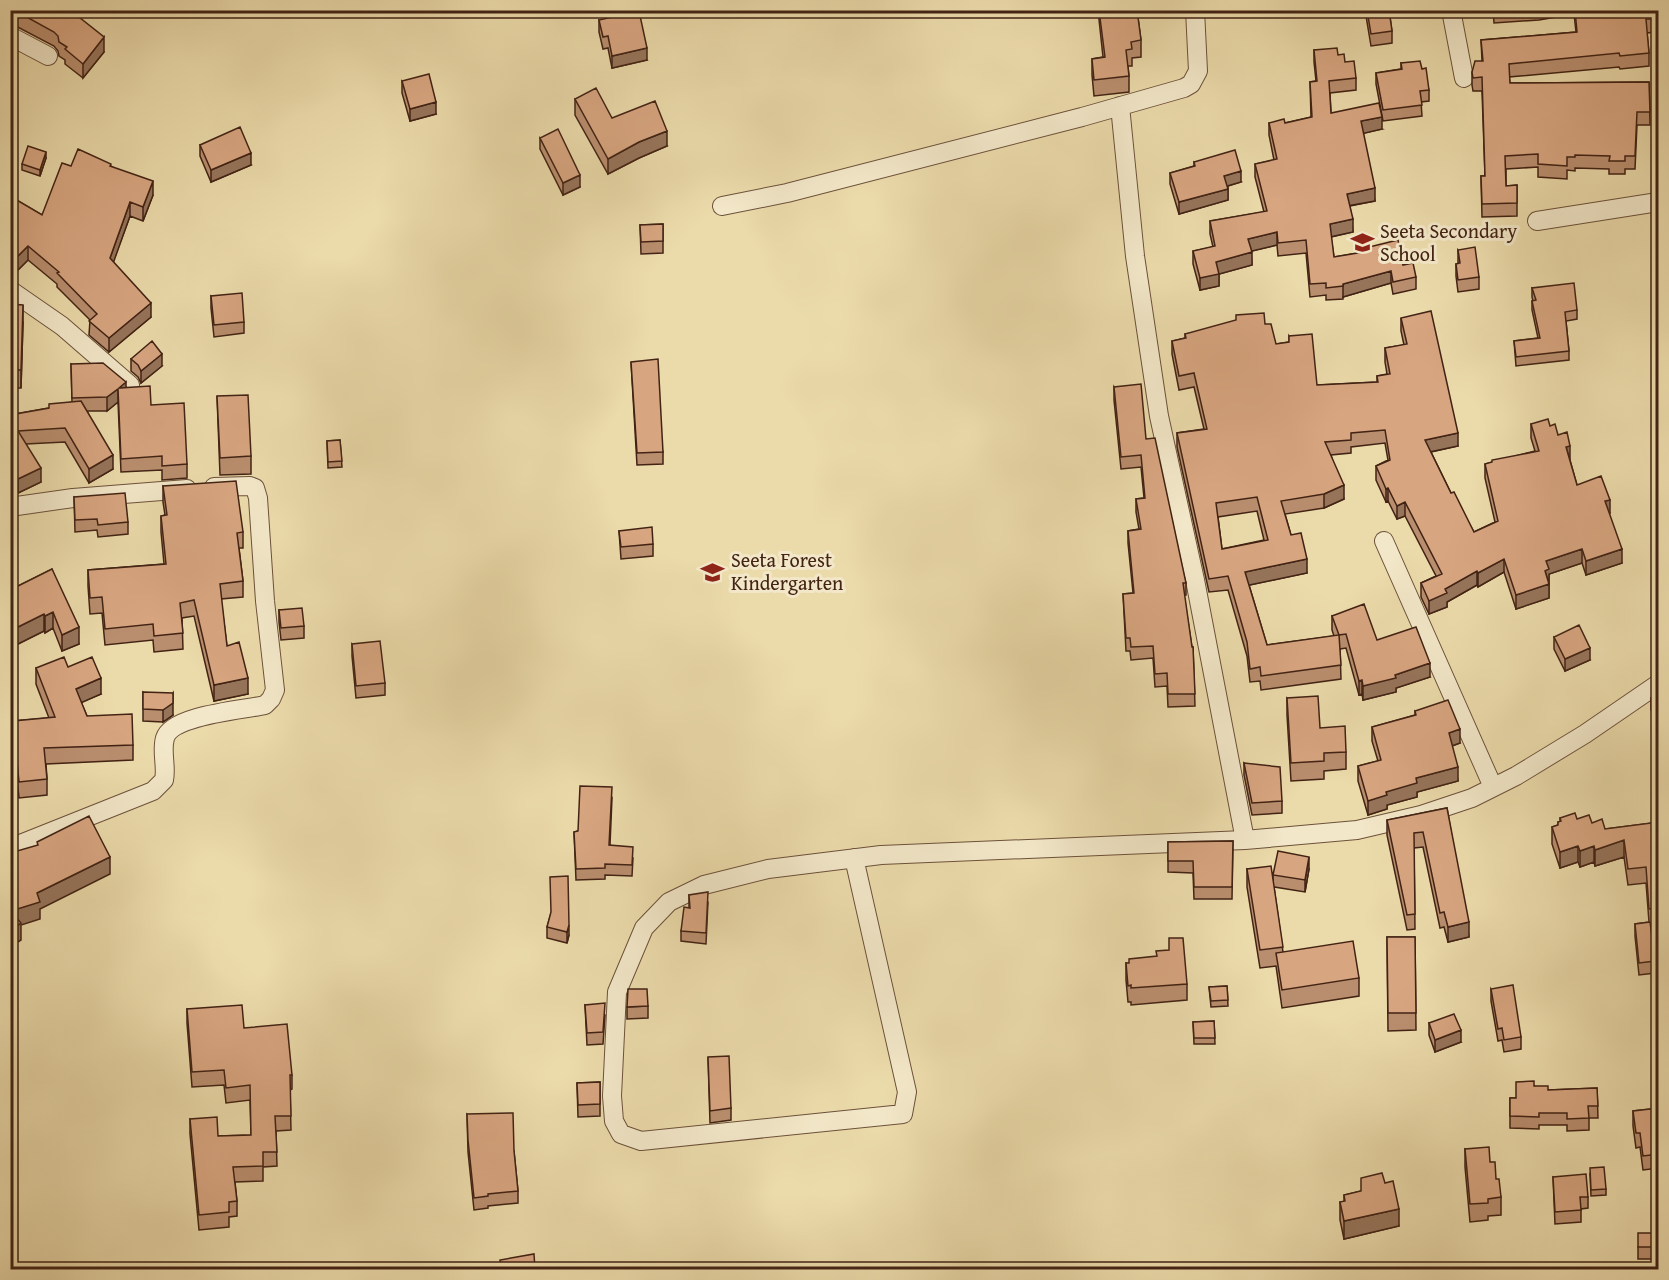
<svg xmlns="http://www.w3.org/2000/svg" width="1669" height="1280" font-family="'Gentium Book Plus',serif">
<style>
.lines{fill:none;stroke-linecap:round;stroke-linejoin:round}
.street-casing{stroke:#6c513a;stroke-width:20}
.street{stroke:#f2e7c8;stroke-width:18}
.wall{fill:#b98e6e;stroke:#422314;stroke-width:1.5;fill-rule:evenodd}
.shaded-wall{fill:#96745a;stroke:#422314;stroke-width:1.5}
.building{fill:#d7a580;stroke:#422314;stroke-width:1.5;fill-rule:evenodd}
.labels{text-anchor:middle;stroke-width:6;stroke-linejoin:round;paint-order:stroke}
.poi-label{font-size:20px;fill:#422314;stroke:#f2e7c8;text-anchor:start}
</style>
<rect width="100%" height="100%" fill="#ebdaaa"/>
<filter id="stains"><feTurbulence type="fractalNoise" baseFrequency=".00333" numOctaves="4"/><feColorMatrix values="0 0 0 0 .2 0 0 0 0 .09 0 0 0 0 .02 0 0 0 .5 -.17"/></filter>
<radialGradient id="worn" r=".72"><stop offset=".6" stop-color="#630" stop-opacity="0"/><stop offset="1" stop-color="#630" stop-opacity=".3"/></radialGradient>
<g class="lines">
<defs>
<path id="street" d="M 1451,10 L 1464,78
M 10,36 L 48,56
M 1120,106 L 1135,256 L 1159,416 L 1195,580 L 1245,840
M 722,206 L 787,193 L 1082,117 L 1184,88 L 1191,84 L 1198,71 L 1195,10
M 1537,221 L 1658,202
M 10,290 L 62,326 L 130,385
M 10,507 L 73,498 L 187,489
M 1384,541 L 1493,787
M 10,848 L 153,791 L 164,780 C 167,767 161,752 165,738 C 172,715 243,710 265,705 L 271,699 L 275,690 L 265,601 L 258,498 L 255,488 L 250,486 L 214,487
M 854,858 L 907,1092 L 903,1114 L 641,1141 L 621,1134 L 614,1121 L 612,1096 L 617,992 L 644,928 L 669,902 L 704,885 L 768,869 L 881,855 L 1245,840 L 1357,830 L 1421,815 L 1472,798 L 1516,776 L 1585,734 L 1658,684"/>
</defs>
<use href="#street" class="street-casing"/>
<use href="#street" class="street"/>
</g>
<path class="wall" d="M 10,10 L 70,10 L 104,52 L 83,78 L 65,64 L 65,60 L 59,56 L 58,51 L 54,46 L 10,23 Z
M 1098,10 L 1137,10 L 1141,40 L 1141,57 L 1132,58 L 1132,66 L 1128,66 L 1129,76 L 1129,92 L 1094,96 L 1092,75 L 1092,59 L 1103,57 Z
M 1365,10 L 1389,10 L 1392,31 L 1392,43 L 1371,46 Z
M 1493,10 L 1655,10 L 1655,32 L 1647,33 L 1649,53 L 1649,66 L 1620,69 L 1619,67 L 1509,77 L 1510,83 L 1649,82 L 1650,125 L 1637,125 L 1635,169 L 1625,169 L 1625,174 L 1609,174 L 1609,169 L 1575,168 L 1575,171 L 1567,170 L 1567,179 L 1538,177 L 1538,167 L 1506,169 L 1506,186 L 1517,185 L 1517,216 L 1482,217 L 1481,176 L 1485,176 L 1482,91 L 1473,91 L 1472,85 L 1472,72 L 1482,61 L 1481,40 L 1576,32 L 1574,14 L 1539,20 L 1494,23 Z
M 599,20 L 647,60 L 612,68 L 608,48 L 603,49 L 599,32 Z
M 1314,50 L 1338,55 L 1345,62 L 1356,78 L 1356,90 L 1330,93 L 1331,113 L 1382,129 L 1363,133 L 1375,201 L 1350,206 L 1353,232 L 1331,237 L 1334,257 L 1369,251 L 1369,247 L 1403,265 L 1416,277 L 1416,289 L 1393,294 L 1391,283 L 1343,297 L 1343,299 L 1326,300 L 1326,295 L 1310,297 L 1306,253 L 1278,256 L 1277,245 L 1251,251 L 1252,265 L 1219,274 L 1219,286 L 1200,290 L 1193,264 L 1193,251 L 1213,247 L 1210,234 L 1210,221 L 1264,212 L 1255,177 L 1255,164 L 1274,160 L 1269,135 L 1269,123 L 1285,123 L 1311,117 L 1310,82 L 1316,81 L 1314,62 Z
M 1401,63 L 1422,69 L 1429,90 L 1429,101 L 1421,102 L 1422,116 L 1383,121 L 1376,84 L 1376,73 L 1401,69 Z
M 402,81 L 436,114 L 410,121 L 402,93 Z
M 575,99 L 612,118 L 667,146 L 639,158 L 608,174 L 575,115 Z
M 540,138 L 580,187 L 563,195 L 540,149 Z
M 200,145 L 251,165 L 211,182 L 200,156 Z
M 46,158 L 40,176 L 22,170 L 22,164 Z
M 1194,162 L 1241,182 L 1228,186 L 1228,200 L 1179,214 L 1170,184 L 1170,173 L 1194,166 Z
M 71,166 L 111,166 L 153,195 L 143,221 L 130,216 L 113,262 L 151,317 L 109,352 L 89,335 L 90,320 L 57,287 L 57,284 L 28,260 L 17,271 L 10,265 L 10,196 L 42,215 Z
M 663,224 L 663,253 L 641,254 L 640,225 Z
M 1458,250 L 1479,277 L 1479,289 L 1458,292 L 1456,276 L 1456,264 L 1458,264 Z
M 1532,288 L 1577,310 L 1577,319 L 1566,321 L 1569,351 L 1569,360 L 1516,366 L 1514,341 L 1538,338 L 1532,310 L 1532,301 L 1533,301 L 1532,297 Z
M 211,296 L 244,322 L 244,333 L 214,337 L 211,308 Z
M 10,304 L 23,322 L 21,388 L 10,388 Z
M 1401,318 L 1458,446 L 1431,452 L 1451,493 L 1474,532 L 1495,522 L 1485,478 L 1485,464 L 1535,451 L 1531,438 L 1531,424 L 1550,426 L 1558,435 L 1570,460 L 1577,485 L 1610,513 L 1609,514 L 1622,563 L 1586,575 L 1582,563 L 1549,574 L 1549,598 L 1516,609 L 1504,572 L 1478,587 L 1477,585 L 1447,602 L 1447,607 L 1429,614 L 1421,597 L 1421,583 L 1436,576 L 1405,516 L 1397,519 L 1388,501 L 1386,502 L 1376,480 L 1376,466 L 1388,460 L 1385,443 L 1351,447 L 1351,453 L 1331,455 L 1344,499 L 1324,508 L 1285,514 L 1291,535 L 1307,573 L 1249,585 L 1267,645 L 1334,636 L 1332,630 L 1332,616 L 1377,640 L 1430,677 L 1396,688 L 1396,692 L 1363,700 L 1362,694 L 1359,695 L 1346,648 L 1340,649 L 1341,679 L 1261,690 L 1260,681 L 1250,682 L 1247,656 L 1228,590 L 1209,592 L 1177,447 L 1177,433 L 1204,429 L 1194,387 L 1179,390 L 1172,354 L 1172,341 L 1185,338 L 1185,334 L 1265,324 L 1276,344 L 1289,342 L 1289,336 L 1317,385 L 1377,382 L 1377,376 L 1387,374 L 1385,362 L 1385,348 L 1404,345 L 1401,331 ZM 1257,511 L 1264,540 L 1222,549 L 1218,517 Z
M 131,359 L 162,366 L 141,383 L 138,377 L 131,371 Z
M 631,362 L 663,452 L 663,464 L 637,465 Z
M 71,364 L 126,387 L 151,405 L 187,464 L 187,478 L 162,480 L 162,470 L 121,472 L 118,402 L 107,411 L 87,411 L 113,469 L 89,483 L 65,442 L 26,444 L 41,482 L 18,493 L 10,481 L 10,415 L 49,408 L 72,402 Z
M 1114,387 L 1146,439 L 1186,583 L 1186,595 L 1184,595 L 1192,647 L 1193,647 L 1195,706 L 1168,707 L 1167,686 L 1155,687 L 1153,658 L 1131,660 L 1130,651 L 1126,651 L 1123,594 L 1133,593 L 1128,543 L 1128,531 L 1139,529 L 1136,512 L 1136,499 L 1144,498 L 1141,467 L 1121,469 L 1114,400 Z
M 217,396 L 251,456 L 251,474 L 220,475 Z
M 340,440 L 342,467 L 328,468 L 327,441 Z
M 163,486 L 243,532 L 243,548 L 239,548 L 243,581 L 243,597 L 221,599 L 227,646 L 248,694 L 214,701 L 194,616 L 182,618 L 183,649 L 154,652 L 153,640 L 105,645 L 102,613 L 90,614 L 88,586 L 88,570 L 164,564 L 161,532 L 161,516 L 165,515 L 163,502 Z
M 74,497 L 128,522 L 128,534 L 98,537 L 97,530 L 75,532 Z
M 619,531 L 653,544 L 653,556 L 621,559 Z
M 52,569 L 79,644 L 62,651 L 53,628 L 45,633 L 44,631 L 16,645 L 10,635 L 10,590 Z
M 279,610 L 304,626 L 304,638 L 281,640 L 279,622 Z
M 1554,637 L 1590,660 L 1565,671 L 1554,649 Z
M 352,644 L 385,683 L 385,695 L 356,698 L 352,656 Z
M 68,667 L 101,694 L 81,702 L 87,716 L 133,745 L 133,760 L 46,764 L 47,779 L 47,795 L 19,798 L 13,737 L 13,721 L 49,718 L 36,684 L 36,668 Z
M 143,692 L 173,715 L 163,722 L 143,721 Z
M 1659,692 L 1659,721 L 1651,710 L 1651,698 Z
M 1287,698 L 1346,752 L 1346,769 L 1324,771 L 1324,779 L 1291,781 L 1287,715 Z
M 1415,711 L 1460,743 L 1452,746 L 1458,781 L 1417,792 L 1417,797 L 1387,805 L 1387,809 L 1368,815 L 1358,781 L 1358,766 L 1378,761 L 1372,741 L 1372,727 L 1415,715 Z
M 1659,751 L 1659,781 L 1653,773 L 1653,755 Z
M 1244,763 L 1282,801 L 1282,813 L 1252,815 L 1244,775 Z
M 612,798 L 610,845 L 633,858 L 632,876 L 605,875 L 605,879 L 576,880 L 574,832 L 578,831 Z
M 1447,808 L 1469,937 L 1448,942 L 1444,927 L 1440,928 L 1423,847 L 1414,848 L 1415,929 L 1407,930 L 1387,835 L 1387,820 Z
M 1560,818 L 1577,819 L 1592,823 L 1605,829 L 1659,822 L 1659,924 L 1651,925 L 1655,961 L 1655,973 L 1639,975 L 1635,936 L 1635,924 L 1649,922 L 1646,883 L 1628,885 L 1624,857 L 1595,866 L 1594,862 L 1580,867 L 1578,862 L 1560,868 L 1552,844 L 1552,827 L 1558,825 L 1558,822 L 1560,822 Z
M 1233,841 L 1232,899 L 1194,899 L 1193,873 L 1168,872 L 1168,842 Z
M 1247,869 L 1273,882 L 1273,875 L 1309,869 L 1305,892 L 1274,887 L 1283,952 L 1359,978 L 1359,996 L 1282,1008 L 1276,966 L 1260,968 L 1247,887 Z
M 689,895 L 708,902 L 706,944 L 681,941 L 681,931 L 689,907 Z
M 551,913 L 569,935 L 567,943 L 547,938 L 547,927 Z
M 1387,937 L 1415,937 L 1416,1030 L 1388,1031 Z
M 1126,963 L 1187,984 L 1187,1000 L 1131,1005 L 1131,1002 L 1128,1002 L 1126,980 Z
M 1227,986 L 1228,1006 L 1211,1007 L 1209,987 Z
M 1491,989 L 1521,1037 L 1521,1049 L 1504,1052 L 1502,1040 L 1498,1041 L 1491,1001 Z
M 585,1005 L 605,1015 L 603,1044 L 587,1045 Z
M 648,1006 L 648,1018 L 627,1019 L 627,1007 Z
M 187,1009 L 244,1028 L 292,1075 L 292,1089 L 290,1090 L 291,1130 L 276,1131 L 277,1166 L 263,1167 L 263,1181 L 235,1182 L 237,1201 L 237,1216 L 229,1217 L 229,1227 L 199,1230 L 190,1134 L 190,1119 L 218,1136 L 251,1135 L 250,1100 L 226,1103 L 224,1085 L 192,1087 L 187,1023 Z
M 1214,1021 L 1215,1044 L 1194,1044 L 1193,1022 Z
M 1429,1023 L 1461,1042 L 1435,1052 L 1429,1035 Z
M 1659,1052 L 1659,1082 L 1653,1070 L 1653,1055 Z
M 708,1057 L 731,1108 L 731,1120 L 710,1123 Z
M 600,1082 L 600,1116 L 578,1117 L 577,1083 Z
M 1534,1086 L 1548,1090 L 1597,1088 L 1598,1118 L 1589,1118 L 1589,1130 L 1567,1131 L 1567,1125 L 1539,1125 L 1539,1129 L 1510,1128 L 1510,1098 L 1516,1098 Z
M 1659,1108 L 1659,1168 L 1643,1170 L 1640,1147 L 1636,1148 L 1633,1126 L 1633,1111 Z
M 467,1114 L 514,1151 L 518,1191 L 518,1203 L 488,1206 L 488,1208 L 474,1210 L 468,1152 Z
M 1465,1149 L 1490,1162 L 1501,1197 L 1501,1215 L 1488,1216 L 1488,1220 L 1470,1222 L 1465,1167 Z
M 1590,1174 L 1606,1189 L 1606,1195 L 1591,1196 Z
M 1553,1177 L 1588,1197 L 1588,1208 L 1581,1209 L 1581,1222 L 1555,1224 Z
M 1385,1183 L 1399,1226 L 1344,1239 L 1340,1220 L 1340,1202 L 1344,1202 L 1344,1195 L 1361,1191 Z
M 1659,1233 L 1659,1259 L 1638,1259 L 1638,1247 Z"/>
<path class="shaded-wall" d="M 104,37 L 104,52 L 83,78 L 83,64 Z
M 647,48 L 647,60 L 612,68 L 612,56 Z
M 436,102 L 436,114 L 410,121 L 410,109 Z
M 1382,117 L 1382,129 L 1361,134 L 1361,121 Z
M 667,131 L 667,146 L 639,158 L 608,174 L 608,159 L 639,142 Z
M 46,152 L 46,158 L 40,176 L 40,170 Z
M 251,153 L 251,165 L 211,182 L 211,170 Z
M 1241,171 L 1241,182 L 1224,187 L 1224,176 Z
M 580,175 L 580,187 L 563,195 L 563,183 Z
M 153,181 L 153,195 L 143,221 L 143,207 Z
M 1375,188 L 1375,201 L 1347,206 L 1347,194 Z
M 1228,189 L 1228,200 L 1179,214 L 1179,202 Z
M 130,202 L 130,216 L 110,272 L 110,258 Z
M 1353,219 L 1353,232 L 1330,237 L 1330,224 Z
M 1277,232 L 1277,245 L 1248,252 L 1248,239 Z
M 28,246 L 28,260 L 17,271 L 17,257 Z
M 1252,252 L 1252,265 L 1219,274 L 1219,286 L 1200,290 L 1200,278 L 1216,262 Z
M 1391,271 L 1391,283 L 1343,297 L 1343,284 Z
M 151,303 L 151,317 L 109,352 L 109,338 Z
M 23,305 L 23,322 L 21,388 L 21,370 Z
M 162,354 L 162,366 L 141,383 L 141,371 Z
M 126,382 L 126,395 L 119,388 Z
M 118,389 L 118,402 L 107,411 L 107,397 Z
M 1458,433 L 1458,446 L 1425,453 L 1425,440 Z
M 1570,446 L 1570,460 L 1566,447 Z
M 113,455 L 113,469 L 89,483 L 89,469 Z
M 41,468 L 41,482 L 18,493 L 18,479 Z
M 1344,485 L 1344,499 L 1324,508 L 1324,494 Z
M 1388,488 L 1388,501 L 1386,502 L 1386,489 Z
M 1610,500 L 1610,513 L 1605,515 L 1605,501 Z
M 1405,502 L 1405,516 L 1397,519 L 1397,506 Z
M 1582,549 L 1582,563 L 1549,574 L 1549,583 L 1545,571 L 1546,561 Z
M 1622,549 L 1622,563 L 1586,575 L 1586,561 Z
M 1307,559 L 1307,573 L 1245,586 L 1245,572 Z
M 1504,559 L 1504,572 L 1478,587 L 1478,573 Z
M 1477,571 L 1477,585 L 1447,602 L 1447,607 L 1429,614 L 1429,601 L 1445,589 Z
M 1549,584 L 1549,598 L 1516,609 L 1516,595 Z
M 53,612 L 53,628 L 45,633 L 45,616 Z
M 44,614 L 44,631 L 16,645 L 16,628 Z
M 79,627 L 79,644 L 62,651 L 62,635 Z
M 1590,648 L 1590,660 L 1565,671 L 1565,659 Z
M 1430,663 L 1430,677 L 1396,688 L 1396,692 L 1363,700 L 1363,686 Z
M 101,678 L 101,694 L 76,705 L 76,689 Z
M 248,678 L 248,694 L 214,701 L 214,685 Z
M 1362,680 L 1362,694 L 1359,695 L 1359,681 Z
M 173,693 L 173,715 L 163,722 L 163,710 Z
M 1460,729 L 1460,743 L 1449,747 L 1449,733 Z
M 1458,767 L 1458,781 L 1417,792 L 1417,797 L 1387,805 L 1387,809 L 1368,815 L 1368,801 L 1386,792 L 1416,778 Z
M 1624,840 L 1624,857 L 1595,866 L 1595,850 Z
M 1578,846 L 1578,862 L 1560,868 L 1560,852 Z
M 1594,846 L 1594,862 L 1580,867 L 1580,851 Z
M 110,857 L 110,874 L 40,909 L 40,919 L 21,925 L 21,940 L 10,947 L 11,911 L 37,893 Z
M 1309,857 L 1309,869 L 1305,892 L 1305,880 Z
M 1469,922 L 1469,937 L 1448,942 L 1448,927 Z
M 569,925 L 569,935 L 567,943 L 567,932 Z
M 1461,1030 L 1461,1042 L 1435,1052 L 1435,1040 Z
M 1399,1209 L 1399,1226 L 1344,1239 L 1344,1221 Z"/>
<path class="building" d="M 14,10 L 70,10 L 104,37 L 83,64 L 65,49 L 67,47 L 59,42 L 58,36 L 54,32 Z
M 1099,10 L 1137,10 L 1141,40 L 1131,42 L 1132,49 L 1126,50 L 1129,76 L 1094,80 L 1092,59 L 1105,57 Z
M 1367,10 L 1389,10 L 1392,31 L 1371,34 Z
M 1575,10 L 1655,10 L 1655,19 L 1646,19 L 1649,53 L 1620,56 L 1619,53 L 1509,64 L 1510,83 L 1649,82 L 1650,112 L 1637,112 L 1635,156 L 1625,156 L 1625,161 L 1609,161 L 1610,156 L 1575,155 L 1575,157 L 1567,157 L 1567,166 L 1538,164 L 1538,154 L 1505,156 L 1506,186 L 1517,185 L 1517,203 L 1482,204 L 1481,176 L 1485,176 L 1482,77 L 1473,78 L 1472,72 L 1475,61 L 1483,61 L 1481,40 L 1577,32 Z
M 639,11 L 647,48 L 612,56 L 608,36 L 603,37 L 599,20 Z
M 1337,48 L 1338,55 L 1344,54 L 1345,62 L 1354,61 L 1356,78 L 1329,81 L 1331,113 L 1379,103 L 1382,117 L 1361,121 L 1375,188 L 1347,194 L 1353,219 L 1330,224 L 1334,257 L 1370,251 L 1369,247 L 1398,240 L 1403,265 L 1413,263 L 1416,277 L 1393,282 L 1391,271 L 1343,284 L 1343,286 L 1326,288 L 1326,283 L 1310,284 L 1306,240 L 1278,243 L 1277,232 L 1248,239 L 1252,252 L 1216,262 L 1219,274 L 1200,278 L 1193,251 L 1215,246 L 1210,221 L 1267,211 L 1255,164 L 1277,159 L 1269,123 L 1284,119 L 1285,123 L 1312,117 L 1310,82 L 1317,81 L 1314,50 Z
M 1420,61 L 1422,69 L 1426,68 L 1429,90 L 1420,91 L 1422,105 L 1383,110 L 1376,73 L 1402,69 L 1401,63 Z
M 429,74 L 436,102 L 410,109 L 402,81 Z
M 596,88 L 612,118 L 655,101 L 667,131 L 639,142 L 608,159 L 575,99 Z
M 240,127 L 251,153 L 211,170 L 200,145 Z
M 558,129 L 580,175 L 563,183 L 540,138 Z
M 28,146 L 46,152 L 40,170 L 22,164 Z
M 78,149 L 111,164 L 110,166 L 153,181 L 143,207 L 130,202 L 110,258 L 151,303 L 109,338 L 89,321 L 97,314 L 57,273 L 59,272 L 28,246 L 17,257 L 10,252 L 10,196 L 42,215 L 62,163 L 71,166 Z
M 1235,150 L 1241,171 L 1224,176 L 1228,189 L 1179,202 L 1170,173 L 1195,166 L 1194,162 Z
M 663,224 L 663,241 L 641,242 L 640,225 Z
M 1475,247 L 1479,277 L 1458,280 L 1456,264 L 1460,263 L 1458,250 Z
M 1574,283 L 1577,310 L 1565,312 L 1569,351 L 1516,357 L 1514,341 L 1540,338 L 1532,301 L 1536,300 L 1532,288 Z
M 242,293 L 244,322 L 214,325 L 211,296 Z
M 10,304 L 23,305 L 21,370 L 10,370 Z
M 1431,311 L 1458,433 L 1425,440 L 1451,493 L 1454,492 L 1474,532 L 1498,521 L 1485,464 L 1492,462 L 1492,460 L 1539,451 L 1531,424 L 1548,419 L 1550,426 L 1555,424 L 1558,435 L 1567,432 L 1570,446 L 1566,447 L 1577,485 L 1601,476 L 1610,500 L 1605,501 L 1622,549 L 1586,561 L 1582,549 L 1546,561 L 1549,569 L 1545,571 L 1549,584 L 1516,595 L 1504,559 L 1478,573 L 1477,571 L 1445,589 L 1447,593 L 1429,601 L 1421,583 L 1442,574 L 1405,502 L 1397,506 L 1388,488 L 1386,489 L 1376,466 L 1390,460 L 1385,430 L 1351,433 L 1351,440 L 1325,442 L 1344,485 L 1324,494 L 1281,501 L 1291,535 L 1301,533 L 1307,559 L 1245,572 L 1267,645 L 1339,635 L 1332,616 L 1364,604 L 1377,640 L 1416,627 L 1430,663 L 1395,675 L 1396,678 L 1363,686 L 1362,680 L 1359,681 L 1346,634 L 1339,635 L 1341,665 L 1261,676 L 1260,667 L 1250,669 L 1247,642 L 1228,576 L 1209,579 L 1177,433 L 1207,429 L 1194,373 L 1179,376 L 1172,341 L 1186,338 L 1185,334 L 1236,320 L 1236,315 L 1264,313 L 1265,324 L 1271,324 L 1276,344 L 1289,342 L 1289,336 L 1312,334 L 1317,385 L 1378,382 L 1377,376 L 1390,374 L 1385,348 L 1407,344 L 1401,318 ZM 1257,497 L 1268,540 L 1222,549 L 1216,503 Z
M 152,341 L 162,354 L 141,371 L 138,365 L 131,359 Z
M 658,359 L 663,452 L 637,453 L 631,362 Z
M 103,363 L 126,382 L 119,388 L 150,386 L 151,405 L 184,403 L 187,464 L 162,466 L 162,456 L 121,459 L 118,389 L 107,397 L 72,398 L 71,364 Z
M 1141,384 L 1146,439 L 1155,438 L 1186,583 L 1183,583 L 1192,647 L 1193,647 L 1195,694 L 1168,694 L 1167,673 L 1155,674 L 1153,646 L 1131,647 L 1130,638 L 1126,638 L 1123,594 L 1134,593 L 1128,531 L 1141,529 L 1136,499 L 1145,498 L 1141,455 L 1121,457 L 1114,387 Z
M 248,395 L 251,456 L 220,458 L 217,396 Z
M 81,401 L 113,455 L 89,469 L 65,428 L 18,431 L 41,468 L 18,479 L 10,467 L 10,415 L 49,408 L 49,404 Z
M 340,440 L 342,461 L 328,462 L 327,441 Z
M 236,481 L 243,532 L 237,533 L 243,581 L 220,584 L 227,646 L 239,642 L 248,678 L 214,685 L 194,600 L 180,603 L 183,633 L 154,636 L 153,624 L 105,629 L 102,597 L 90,598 L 88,570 L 166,564 L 161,516 L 167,515 L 163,486 Z
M 125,493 L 128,522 L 98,525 L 97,519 L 75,520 L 74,497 Z
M 652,527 L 653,544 L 621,547 L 619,531 Z
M 52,569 L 79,627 L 62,635 L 53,612 L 45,616 L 44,614 L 16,628 L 10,618 L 10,590 Z
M 302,608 L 304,626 L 281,628 L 279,610 Z
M 1579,625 L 1590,648 L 1565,659 L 1554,637 Z
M 380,641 L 385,683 L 356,686 L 352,644 Z
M 64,657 L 68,667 L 92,657 L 101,678 L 76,689 L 87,716 L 132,714 L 133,745 L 44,748 L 47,779 L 19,782 L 13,721 L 55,717 L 36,668 Z
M 143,692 L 173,693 L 173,703 L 163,710 L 143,709 Z
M 1659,692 L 1659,709 L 1651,698 Z
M 1318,696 L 1320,728 L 1345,726 L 1346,752 L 1324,753 L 1324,761 L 1291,763 L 1287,698 Z
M 1448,700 L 1460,729 L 1449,733 L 1458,767 L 1416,778 L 1417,783 L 1386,792 L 1387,795 L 1368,801 L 1358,766 L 1381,760 L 1372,727 L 1416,715 L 1415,711 Z
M 1659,751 L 1659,769 L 1653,761 L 1656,759 L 1653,755 Z
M 1244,763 L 1280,767 L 1282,801 L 1252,803 Z
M 580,786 L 612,787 L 609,845 L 633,847 L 632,865 L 605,864 L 605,868 L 576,869 L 574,832 L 578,831 Z
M 1447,808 L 1469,922 L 1448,927 L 1444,912 L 1440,913 L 1423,832 L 1414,833 L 1415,914 L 1407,915 L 1387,820 Z
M 1575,813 L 1577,819 L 1589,815 L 1592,823 L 1602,819 L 1605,829 L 1659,822 L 1659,908 L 1649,909 L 1646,867 L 1628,869 L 1624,840 L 1595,850 L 1594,846 L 1580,851 L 1578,846 L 1560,852 L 1552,827 L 1558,825 L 1558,822 L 1561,821 L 1560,818 Z
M 89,816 L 110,857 L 37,893 L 40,902 L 11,911 L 10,907 L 10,853 L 38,845 L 37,842 Z
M 1233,841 L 1232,887 L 1194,887 L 1193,861 L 1168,861 L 1168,842 Z
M 1278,851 L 1309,857 L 1305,880 L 1273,875 Z
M 1271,866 L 1283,947 L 1260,950 L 1247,869 Z
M 568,876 L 569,925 L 567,932 L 547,927 L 551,912 L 550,877 Z
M 708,892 L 706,933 L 681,931 L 684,907 L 690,908 L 689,895 Z
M 10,910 L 21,923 L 10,931 Z
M 1650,922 L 1655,961 L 1639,963 L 1635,924 Z
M 1387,937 L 1415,937 L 1416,1013 L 1388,1013 Z
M 1169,938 L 1183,938 L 1187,984 L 1131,988 L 1131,985 L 1128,986 L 1126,963 L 1129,963 L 1129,959 L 1157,956 L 1156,951 L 1169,950 Z
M 1353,941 L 1359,978 L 1282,990 L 1276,953 Z
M 1513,985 L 1521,1037 L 1504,1040 L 1502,1028 L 1498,1029 L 1491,989 Z
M 1227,986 L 1228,1000 L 1211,1001 L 1209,987 Z
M 628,989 L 647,989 L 648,1006 L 627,1007 Z
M 605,1003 L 603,1032 L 587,1033 L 585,1005 Z
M 242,1005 L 244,1028 L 287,1024 L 292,1075 L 290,1075 L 291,1116 L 275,1116 L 277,1152 L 263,1152 L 263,1166 L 233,1167 L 237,1201 L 229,1202 L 229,1212 L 199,1215 L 190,1119 L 217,1117 L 218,1136 L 251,1135 L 250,1085 L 226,1088 L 224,1070 L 192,1072 L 187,1009 Z
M 1454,1014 L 1461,1030 L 1435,1040 L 1429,1023 Z
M 1214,1021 L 1215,1038 L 1194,1038 L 1193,1022 Z
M 1659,1052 L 1659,1067 L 1653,1055 Z
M 729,1056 L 731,1108 L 710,1111 L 708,1057 Z
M 1534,1081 L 1534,1086 L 1548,1086 L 1548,1090 L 1597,1088 L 1598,1106 L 1588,1106 L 1589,1118 L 1567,1119 L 1567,1113 L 1539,1113 L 1539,1117 L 1510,1116 L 1510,1098 L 1516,1098 L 1516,1082 Z
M 600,1082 L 600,1104 L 578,1105 L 577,1083 Z
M 1659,1108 L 1659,1154 L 1643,1156 L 1640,1133 L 1636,1133 L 1633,1111 Z
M 513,1113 L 514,1151 L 518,1191 L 488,1194 L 488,1196 L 474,1198 L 468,1140 L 467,1114 Z
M 1489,1147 L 1490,1162 L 1495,1162 L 1496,1179 L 1499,1179 L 1501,1197 L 1488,1199 L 1488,1203 L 1470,1204 L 1465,1149 Z
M 1604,1167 L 1606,1189 L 1591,1190 L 1590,1168 Z
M 1382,1173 L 1385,1183 L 1393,1181 L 1399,1209 L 1344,1221 L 1340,1202 L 1345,1201 L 1344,1195 L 1361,1191 L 1361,1178 Z
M 1586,1174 L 1588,1197 L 1580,1197 L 1581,1210 L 1555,1212 L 1553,1177 Z
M 1638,1233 L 1659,1233 L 1659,1247 L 1638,1247 Z
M 534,1254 L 535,1269 L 501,1269 L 500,1260 Z"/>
<defs>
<symbol id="school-bare" viewBox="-9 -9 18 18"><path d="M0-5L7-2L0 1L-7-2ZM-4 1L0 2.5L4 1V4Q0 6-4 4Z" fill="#8f2418" stroke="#f2e7c8" stroke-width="2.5" paint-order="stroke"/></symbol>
</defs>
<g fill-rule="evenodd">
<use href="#school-bare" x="1346" y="226" width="33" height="33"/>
<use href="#school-bare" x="696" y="556" width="33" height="33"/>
</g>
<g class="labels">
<g class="poi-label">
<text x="1380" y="238">Seeta Secondary<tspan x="1380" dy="23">School</tspan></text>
<text x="731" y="567">Seeta Forest<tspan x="731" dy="23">Kindergarten</tspan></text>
</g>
</g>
<rect width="1669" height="1280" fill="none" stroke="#ebdaaa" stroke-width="36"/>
<rect x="12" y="12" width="1645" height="1256" fill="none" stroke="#422314" stroke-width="3"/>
<rect x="18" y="18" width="1633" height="1244" fill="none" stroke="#422314" stroke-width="1.5"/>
<rect width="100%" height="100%" filter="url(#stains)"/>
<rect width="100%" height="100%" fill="url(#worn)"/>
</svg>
